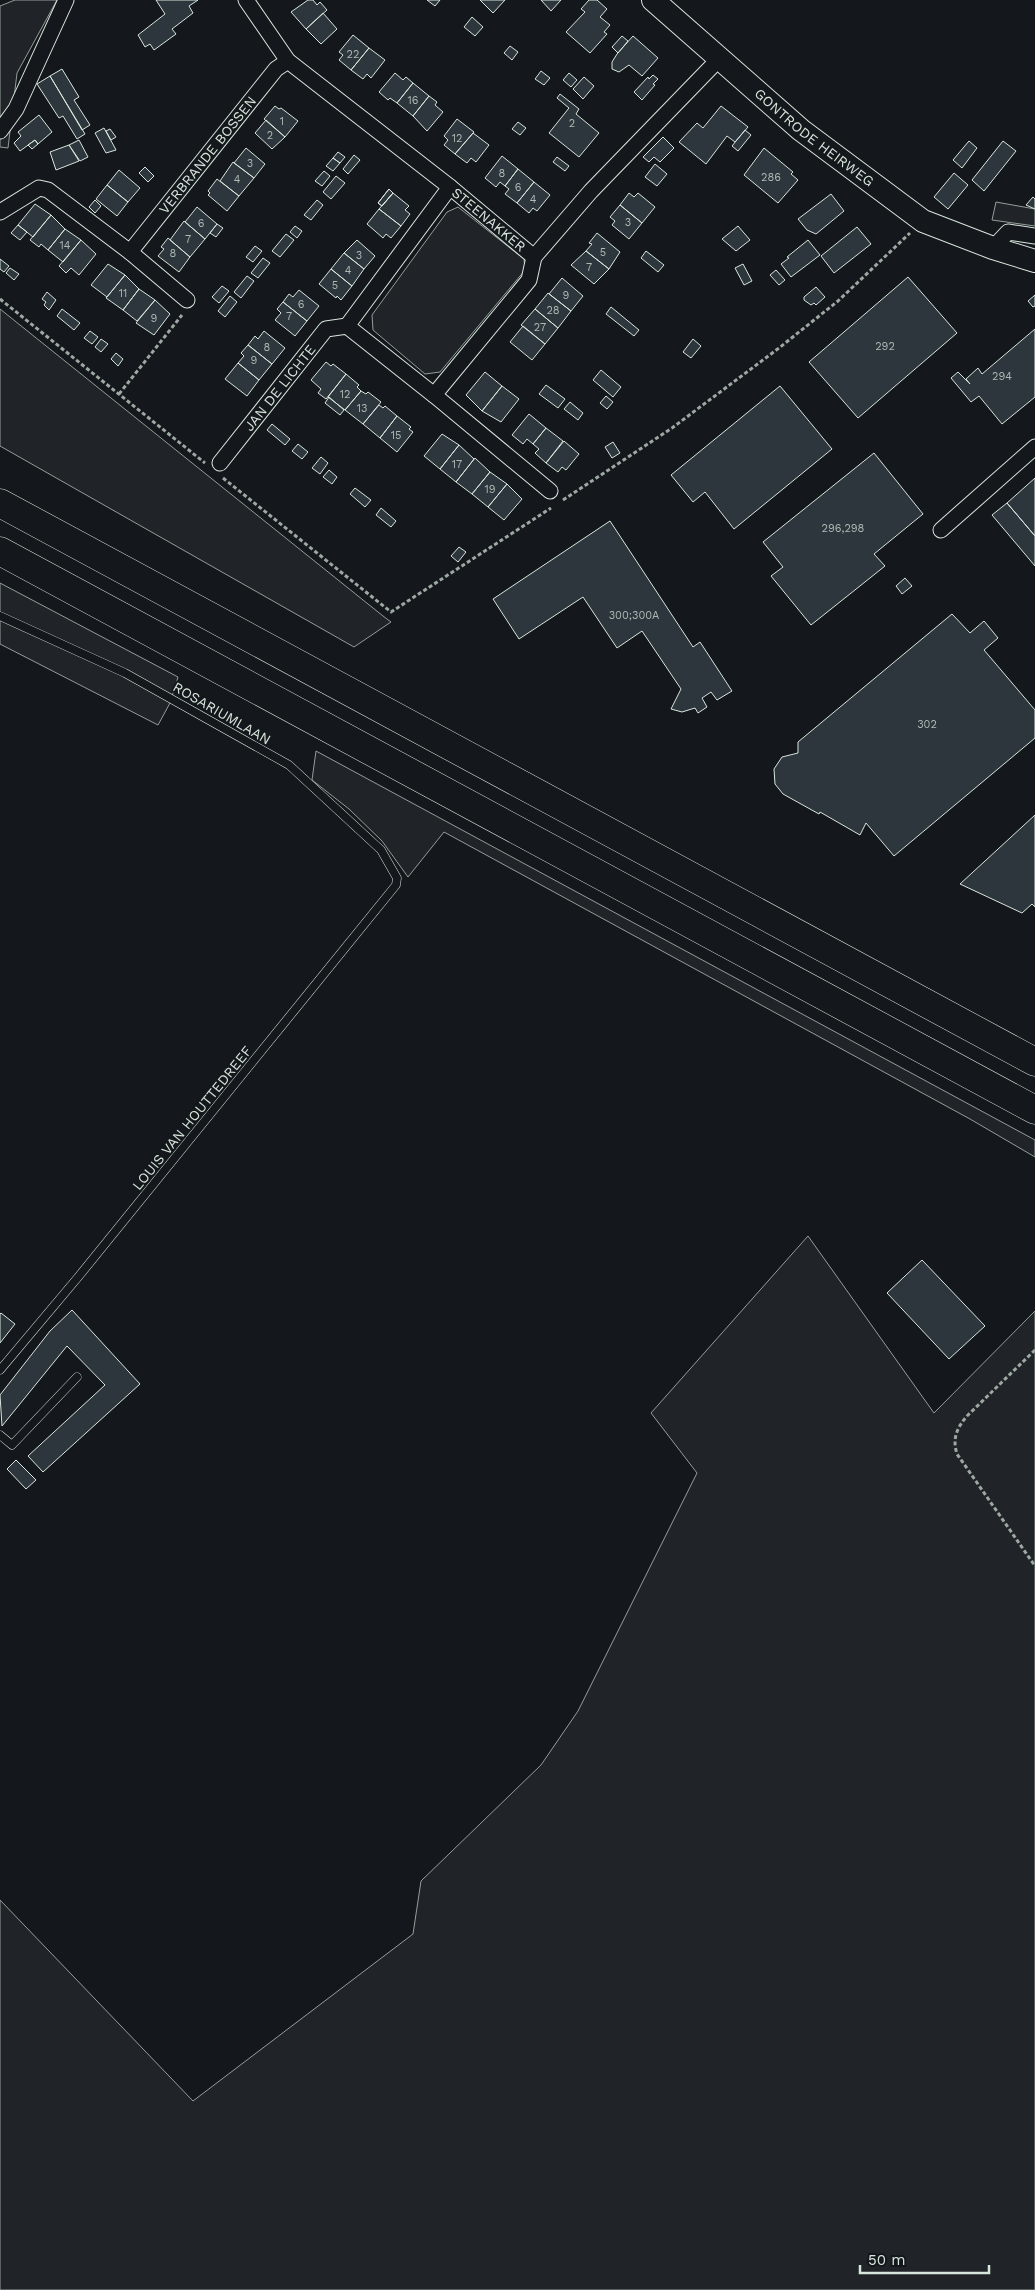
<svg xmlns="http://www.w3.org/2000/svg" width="1035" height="2290" font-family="'Work Sans',sans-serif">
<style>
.green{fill:#202428;stroke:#939e99}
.building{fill:#2c363c;stroke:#d8e6dc}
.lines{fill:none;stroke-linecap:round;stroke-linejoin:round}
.lane-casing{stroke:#d8e6dc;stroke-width:9}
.street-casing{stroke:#d8e6dc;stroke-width:17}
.secondary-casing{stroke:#d8e6dc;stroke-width:24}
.highway-casing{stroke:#d8e6dc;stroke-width:29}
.path{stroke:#9da8a2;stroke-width:3;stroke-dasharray:4 2.5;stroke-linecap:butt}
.lane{stroke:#14181c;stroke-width:8}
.street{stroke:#14181c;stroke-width:15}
.secondary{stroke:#14181c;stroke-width:22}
.highway{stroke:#14181c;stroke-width:28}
.labels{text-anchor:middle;stroke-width:4;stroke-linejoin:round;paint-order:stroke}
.number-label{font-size:11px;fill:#adbab4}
.street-label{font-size:14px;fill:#d8e6dc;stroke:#14181c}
</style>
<rect width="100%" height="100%" fill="#14181c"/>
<path class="green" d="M 15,0 L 57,0 L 17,73 L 8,148 L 0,147 L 0,6 Z
M 996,202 L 1035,209 L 1035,226 L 992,220 Z
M 458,207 L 524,259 L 525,270 L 440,372 L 425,374 L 373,330 L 372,315 L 447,212 Z
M 0,309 L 383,616 L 391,622 L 354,647 L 0,446 Z
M 0,583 L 178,677 L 170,703 L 158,725 L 0,644 Z
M 316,751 L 1035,1140 L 1035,1157 L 970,1119 L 444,832 L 408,877 L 382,841 L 349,809 L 312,780 Z
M 808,1236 L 934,1413 L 1035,1311 L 1035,2290 L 0,2290 L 0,1900 L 193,2101 L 413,1934 L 421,1881 L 541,1765 L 578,1711 L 697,1473 L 651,1413 Z"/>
<path class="building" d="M 156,0 L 198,0 L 189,6 L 193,13 L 172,29 L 176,34 L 154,50 L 150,44 L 145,47 L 138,35 L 165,14 Z
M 308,0 L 313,0 L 317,5 L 320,2 L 327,10 L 306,29 L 291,12 Z
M 427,0 L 440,0 L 435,6 Z
M 480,0 L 505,0 L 493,13 Z
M 541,0 L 561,0 L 551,11 Z
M 589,0 L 597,0 L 607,9 L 600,17 L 610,25 L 604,32 L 607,34 L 590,53 L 566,32 L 585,12 L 581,9 Z
M 323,13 L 337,29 L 321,44 L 306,29 Z
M 472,17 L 483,27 L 475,36 L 464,27 Z
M 353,35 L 369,48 L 351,70 L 339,60 L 343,55 L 339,52 Z
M 622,36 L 628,41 L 618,53 L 612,47 Z
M 633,36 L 658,58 L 642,76 L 629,65 L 619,72 L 612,69 L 612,62 L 617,54 Z
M 510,46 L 518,52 L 512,60 L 504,53 Z
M 369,48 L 385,60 L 371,78 L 367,74 L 363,79 L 351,70 Z
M 62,69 L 79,97 L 74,100 L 90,125 L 82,130 L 50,76 Z
M 541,71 L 550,78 L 544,85 L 535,79 Z
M 395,73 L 403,80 L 406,77 L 413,83 L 397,103 L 390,98 L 388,100 L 379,92 Z
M 569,73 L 577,80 L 571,87 L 563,80 Z
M 653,75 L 658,79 L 653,84 L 655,85 L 642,100 L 634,92 L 648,77 L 649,79 Z
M 50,76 L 85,134 L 77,139 L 63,116 L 59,118 L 37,84 Z
M 584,77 L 594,86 L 583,99 L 573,89 Z
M 413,83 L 429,96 L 413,116 L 397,103 Z
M 560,94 L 579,109 L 576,114 L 599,133 L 579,157 L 549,133 L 569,108 L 557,98 Z
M 429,96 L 437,102 L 435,105 L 443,112 L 427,131 L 413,116 Z
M 275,106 L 279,109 L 281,108 L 298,121 L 285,137 L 264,119 Z
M 721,106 L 748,127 L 735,142 L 727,136 L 706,164 L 679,142 L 697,123 L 703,128 Z
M 39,115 L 52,132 L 38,144 L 35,140 L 20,151 L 14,143 L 21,136 L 18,132 Z
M 457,119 L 474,132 L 455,154 L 444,145 L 448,140 L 444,136 Z
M 266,120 L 285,137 L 272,149 L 255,133 Z
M 518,122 L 526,128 L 520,135 L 512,129 Z
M 104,128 L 115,148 L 116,150 L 106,153 L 95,133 Z
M 110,129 L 116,137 L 111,140 L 106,131 Z
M 745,130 L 751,135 L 738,151 L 732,146 Z
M 473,133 L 489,145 L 476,162 L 471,158 L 467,163 L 455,154 Z
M 663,137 L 674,148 L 660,162 L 654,157 L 649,162 L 643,157 Z
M 35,140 L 38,144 L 32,149 L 28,145 Z
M 79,140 L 88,157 L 80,161 L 69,145 Z
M 969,141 L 977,148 L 962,168 L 953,160 Z
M 1003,141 L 1016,151 L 984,191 L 972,180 Z
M 69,145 L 79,161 L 56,170 L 50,152 Z
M 246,148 L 265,164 L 254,178 L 234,163 Z
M 764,148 L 793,172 L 791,174 L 798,180 L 778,203 L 744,175 Z
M 338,152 L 345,157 L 340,163 L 333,158 Z
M 354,155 L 360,160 L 348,174 L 343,169 Z
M 502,156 L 518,169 L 505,186 L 500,182 L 496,187 L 485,178 Z
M 557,157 L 569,166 L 565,171 L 553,162 Z
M 333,158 L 340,163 L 333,171 L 326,166 Z
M 233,162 L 254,178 L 239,196 L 220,181 Z
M 655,164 L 667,174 L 657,186 L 645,177 Z
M 145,167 L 154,176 L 148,182 L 139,173 Z
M 518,169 L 534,182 L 517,203 L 505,194 L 509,189 L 505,186 Z
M 119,170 L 140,188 L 128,202 L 107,185 Z
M 324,171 L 330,176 L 322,186 L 315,181 Z
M 954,173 L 968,185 L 948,209 L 934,197 Z
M 336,176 L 345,183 L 331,199 L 323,192 Z
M 217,179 L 239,196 L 227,211 L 208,195 L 210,193 L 208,191 Z
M 534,182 L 550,195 L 537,211 L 533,208 L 529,213 L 517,203 Z
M 107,185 L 128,202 L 117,216 L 96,199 Z
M 389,189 L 393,193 L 382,206 L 378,203 Z
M 389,189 L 393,193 L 382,206 L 378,203 Z
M 393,193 L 409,206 L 405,210 L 410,214 L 401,226 L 379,209 Z
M 629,193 L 634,197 L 638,193 L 655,207 L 642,223 L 620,205 Z
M 831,194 L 844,211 L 816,234 L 807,230 L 798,219 Z
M 1033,197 L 1035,199 L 1035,209 L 1026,205 Z
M 95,200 L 101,206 L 95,213 L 89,207 Z
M 317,200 L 323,205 L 311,220 L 304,215 Z
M 35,204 L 51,215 L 33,237 L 18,225 Z
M 620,205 L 642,223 L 629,239 L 612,225 L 615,221 L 610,217 Z
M 197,207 L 217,224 L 205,239 L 185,222 Z
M 379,209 L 401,226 L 391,238 L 386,234 L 383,238 L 367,224 Z
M 51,215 L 65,229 L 48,250 L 41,244 L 39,247 L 30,240 Z
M 184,221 L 205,239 L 190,257 L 170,240 Z
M 217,224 L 223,228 L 216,237 L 210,233 Z
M 18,225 L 27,232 L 20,240 L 11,233 Z
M 295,226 L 302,231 L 297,238 L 290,232 Z
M 738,226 L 750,240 L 736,251 L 722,239 Z
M 857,227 L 871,244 L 834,273 L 821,256 Z
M 65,229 L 81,240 L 63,262 L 48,250 Z
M 597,233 L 620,252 L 609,269 L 586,251 L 592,244 L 589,243 Z
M 286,234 L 294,240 L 280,257 L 272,251 Z
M 168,238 L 190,257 L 179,272 L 158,256 L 164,249 L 161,247 Z
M 81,240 L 96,254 L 79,275 L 71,268 L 66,273 L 59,266 Z
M 357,240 L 375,256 L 364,269 L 344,253 Z
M 808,240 L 820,255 L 791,277 L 781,264 L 789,258 L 787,257 Z
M 255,246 L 262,251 L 253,262 L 246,257 Z
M 586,251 L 609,269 L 594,284 L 571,265 Z
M 646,251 L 664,265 L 658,272 L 641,258 Z
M 344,253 L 364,269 L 352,286 L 331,269 Z
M 263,258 L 270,263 L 258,278 L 251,273 Z
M 0,259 L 9,266 L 4,272 L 0,269 Z
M 108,264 L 125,275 L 107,297 L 91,285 Z
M 743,264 L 752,281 L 744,285 L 735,268 Z
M 10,268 L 19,274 L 14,280 L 6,273 Z
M 331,269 L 352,286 L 341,300 L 337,296 L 336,298 L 319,284 Z
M 776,270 L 785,280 L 779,285 L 770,275 Z
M 125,275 L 139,289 L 123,310 L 106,298 Z
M 247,276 L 254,281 L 241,298 L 234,292 Z
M 908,277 L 957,333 L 858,418 L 809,362 Z
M 562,278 L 583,296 L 571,311 L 549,294 Z
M 222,286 L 229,291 L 219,303 L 212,297 Z
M 816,287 L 825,297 L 816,305 L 814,303 L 811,305 L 804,300 L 804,297 Z
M 139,289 L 155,300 L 137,321 L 123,310 Z
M 299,290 L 319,306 L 307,321 L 283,302 L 289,294 L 293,297 Z
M 47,292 L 56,300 L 49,310 L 44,305 L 46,302 L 42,299 Z
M 548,293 L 571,311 L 558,328 L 535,309 Z
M 1035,295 L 1035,306 L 1033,307 L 1028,301 Z
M 230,296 L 237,302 L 225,317 L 218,311 Z
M 155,300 L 170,314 L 154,335 L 136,323 Z
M 283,302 L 307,321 L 295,336 L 275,320 L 281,313 L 277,309 Z
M 611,307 L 639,330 L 634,336 L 606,314 Z
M 62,309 L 80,323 L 74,330 L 57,316 Z
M 535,309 L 558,328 L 545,344 L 521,325 Z
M 523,326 L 545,344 L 532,360 L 510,342 Z
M 1035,329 L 1035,397 L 1002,424 L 979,396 L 971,402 L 951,378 L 958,372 L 970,384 L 966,379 L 978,368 L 982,374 Z
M 90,331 L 98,337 L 92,344 L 84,338 Z
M 264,331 L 285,348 L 272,364 L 248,345 L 255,336 L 258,339 Z
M 101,339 L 108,344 L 101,352 L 95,347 Z
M 693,339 L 701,346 L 691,358 L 683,352 Z
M 248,345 L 272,364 L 259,380 L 238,363 L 244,356 L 241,353 Z
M 116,353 L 123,359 L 118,366 L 111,359 Z
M 326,362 L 331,366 L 333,364 L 346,374 L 326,399 L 318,393 L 321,389 L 311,380 Z
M 238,363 L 259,380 L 247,396 L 225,379 Z
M 601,370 L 621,387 L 613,397 L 593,380 Z
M 485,372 L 502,386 L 482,411 L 466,395 Z
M 346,374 L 359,385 L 357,387 L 361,391 L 345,410 L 328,397 Z
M 546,385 L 565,399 L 558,408 L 539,394 Z
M 502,386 L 519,399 L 501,422 L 482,411 Z
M 780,386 L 832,449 L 734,529 L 705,492 L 693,502 L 671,475 Z
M 361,391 L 366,394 L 368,392 L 381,402 L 363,424 L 345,410 Z
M 606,396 L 613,402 L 607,409 L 600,403 Z
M 329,397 L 344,410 L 340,415 L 325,403 Z
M 570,402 L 583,413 L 578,420 L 564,409 Z
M 379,405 L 383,408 L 385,406 L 397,416 L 380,438 L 363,424 Z
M 529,414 L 546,428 L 533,444 L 527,439 L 523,444 L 512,435 Z
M 397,416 L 411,427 L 409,429 L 413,432 L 397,452 L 380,438 Z
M 272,424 L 290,439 L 285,445 L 267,430 Z
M 546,428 L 563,441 L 546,463 L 535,453 L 539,449 L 533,444 Z
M 442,434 L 459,445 L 440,469 L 424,456 Z
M 564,441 L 579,454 L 566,470 L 562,467 L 558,472 L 546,463 Z
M 613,442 L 620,453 L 612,458 L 605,447 Z
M 298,444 L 308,452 L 302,459 L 292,451 Z
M 459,445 L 474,459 L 456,482 L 440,469 Z
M 874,453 L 923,514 L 874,554 L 885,566 L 811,625 L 771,576 L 783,567 L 763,542 Z
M 321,457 L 328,463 L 320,474 L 312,468 Z
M 475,458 L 490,472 L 472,494 L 456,482 Z
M 329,470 L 337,477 L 332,484 L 323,477 Z
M 490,472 L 507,484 L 488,507 L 472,494 Z
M 1035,478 L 1035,536 L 1007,503 Z
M 507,484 L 522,499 L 504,520 L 488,507 Z
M 355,488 L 371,500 L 365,507 L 350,494 Z
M 1007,503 L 1035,536 L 1035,566 L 992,515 Z
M 381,508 L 396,521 L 391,527 L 376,515 Z
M 610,521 L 693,647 L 700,642 L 732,691 L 717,700 L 711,692 L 702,698 L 707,707 L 698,713 L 695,708 L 682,712 L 671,709 L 681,689 L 642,631 L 617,648 L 583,597 L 519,639 L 493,599 Z
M 459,547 L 466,552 L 458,562 L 451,556 Z
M 905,578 L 912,586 L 902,594 L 896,586 Z
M 952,614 L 970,633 L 984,621 L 998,638 L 984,650 L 1035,710 L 1035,738 L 894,856 L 866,823 L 860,835 L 820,812 L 819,814 L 783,794 L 775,784 L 774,769 L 782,757 L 798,753 L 798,742 Z
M 1035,815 L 1035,907 L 1032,904 L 1022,913 L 960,884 Z
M 922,1260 L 985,1326 L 949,1359 L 887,1293 Z
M 72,1310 L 140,1384 L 43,1472 L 28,1456 L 105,1385 L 67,1346 L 2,1426 L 0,1395 L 50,1331 Z
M 1,1313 L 15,1324 L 0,1343 L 0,1314 Z
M 16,1460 L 36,1480 L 26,1489 L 7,1469 Z"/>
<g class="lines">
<defs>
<path id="lane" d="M 0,616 L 125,673 L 289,765 L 381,850 L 397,878 L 396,885 L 79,1276 L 0,1370
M 0,1435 L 12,1445 L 77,1377"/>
<g id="street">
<path id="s1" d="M 246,0 L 288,61 L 450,187 L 534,257"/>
<path d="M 0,131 L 16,109 L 66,0"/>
<path id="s2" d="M 0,212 L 39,188 L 48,190 L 130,252 L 276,69 L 288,61"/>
<path d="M 993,248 L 1008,232 L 1035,236"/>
<path d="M 130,252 L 187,300"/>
<path d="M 347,326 L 450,187"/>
<path d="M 434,395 L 550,491"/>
<path id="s3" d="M 220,463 L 326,329 L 347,326 L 434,395 L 529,280 L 534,257 L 591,191 L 719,59"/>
<path d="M 941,530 L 1035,447"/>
</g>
<g id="secondary">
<path id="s4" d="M 653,0 L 801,130 L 923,221 L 993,248 L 1035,261"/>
</g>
<path id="highway" d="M 0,503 L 1035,1062
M 0,551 L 1035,1110"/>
</defs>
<use href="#lane" class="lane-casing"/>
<use href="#street" class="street-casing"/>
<use href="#secondary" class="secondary-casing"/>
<use href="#highway" class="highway-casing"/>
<path class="path" d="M 0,299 L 205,463
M 119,394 L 182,315
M 223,478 L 391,612 L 551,508
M 563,500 L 672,428 L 779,348 L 838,301 L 910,233
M 1035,1350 L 967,1416 C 957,1428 952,1438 957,1454 L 1035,1566"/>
<use href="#lane" class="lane"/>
<use href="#street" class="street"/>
<use href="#secondary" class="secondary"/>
<use href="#highway" class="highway"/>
</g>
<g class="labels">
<g class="number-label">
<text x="353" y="58">22</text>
<text x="413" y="104">16</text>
<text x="282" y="125">1</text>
<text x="572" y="127">2</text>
<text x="270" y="139">2</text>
<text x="457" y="142">12</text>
<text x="250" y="167">3</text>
<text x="502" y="177">8</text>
<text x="771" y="181">286</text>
<text x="237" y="183">4</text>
<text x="518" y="191">6</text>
<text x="533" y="203">4</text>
<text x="628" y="226">3</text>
<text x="201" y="227">6</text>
<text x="188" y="243">7</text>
<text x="65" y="249">14</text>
<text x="603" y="256">5</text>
<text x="173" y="257">8</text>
<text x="359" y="259">3</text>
<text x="589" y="271">7</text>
<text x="348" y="274">4</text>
<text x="335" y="289">5</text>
<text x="123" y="297">11</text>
<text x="566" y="299">9</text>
<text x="301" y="308">6</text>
<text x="553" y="314">28</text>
<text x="289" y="320">7</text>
<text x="154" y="322">9</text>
<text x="540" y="331">27</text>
<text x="885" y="350">292</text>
<text x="267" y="351">8</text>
<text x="254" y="364">9</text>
<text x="1002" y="380">294</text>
<text x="345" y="398">12</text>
<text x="362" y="412">13</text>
<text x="396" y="439">15</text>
<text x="457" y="468">17</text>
<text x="490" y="493">19</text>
<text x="843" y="532">296,298</text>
<text x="634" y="619">300;300A</text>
<text x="927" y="728">302</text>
</g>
<g class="street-label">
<text dy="5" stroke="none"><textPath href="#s4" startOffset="212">GONTRODE HEIRWEG</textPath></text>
<text dy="5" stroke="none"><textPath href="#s2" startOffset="282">VERBRANDE BOSSEN</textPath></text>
<text dy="5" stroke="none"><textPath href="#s1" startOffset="330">STEENAKKER</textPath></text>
<text dy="5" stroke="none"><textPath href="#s3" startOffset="96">JAN DE LICHTE</textPath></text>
<text transform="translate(222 713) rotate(30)" y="5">ROSARIUMLAAN</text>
<text transform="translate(192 1118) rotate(-51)" y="5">LOUIS VAN HOUTTEDREEF</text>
</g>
</g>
<path d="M860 2265v8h129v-8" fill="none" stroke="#d8e6dc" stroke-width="2.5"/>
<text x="868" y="2265" font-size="15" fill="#d8e6dc" stroke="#14181c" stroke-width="4" paint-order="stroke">50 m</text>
</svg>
